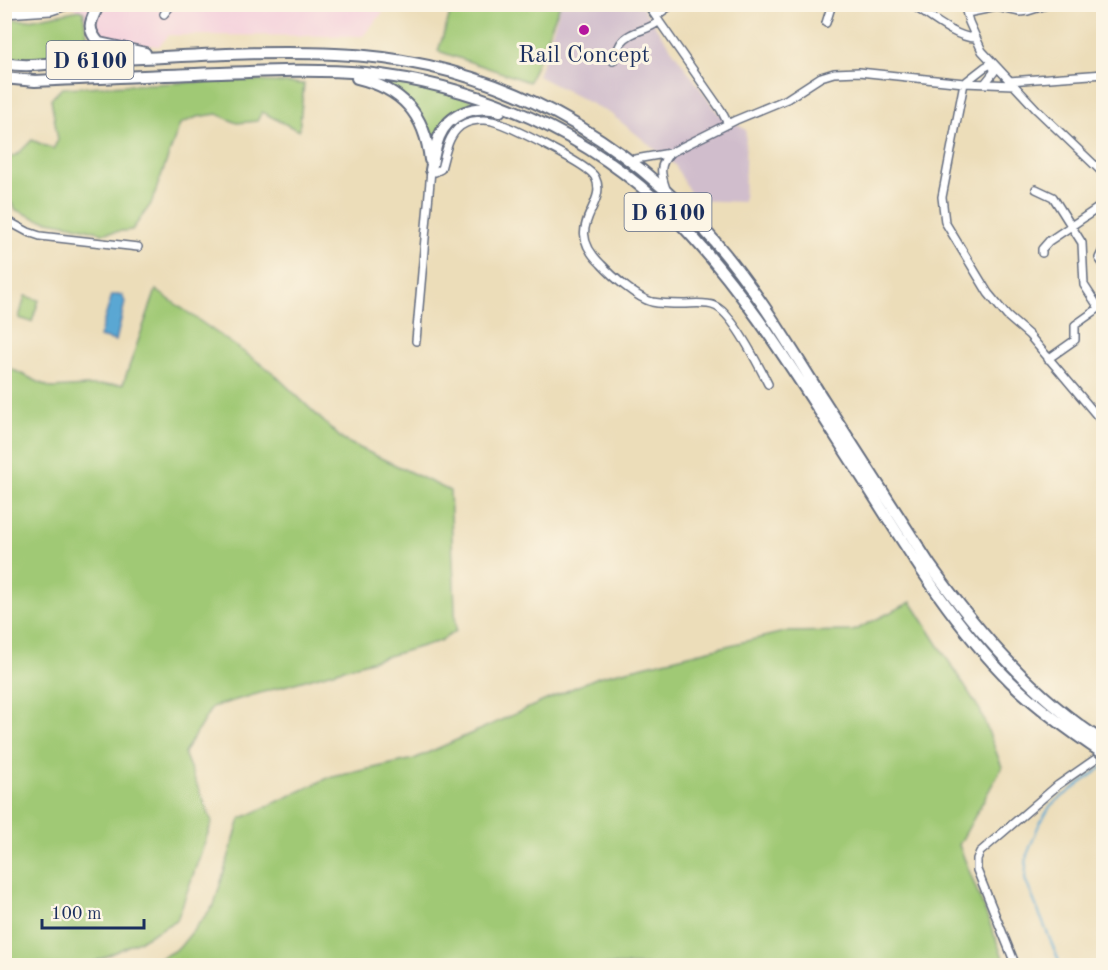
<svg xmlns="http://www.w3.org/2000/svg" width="1108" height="970" font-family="'Old Standard TT',serif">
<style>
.built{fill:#f4cfdc}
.industrial{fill:#d0bdcc}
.green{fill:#a0c975;stroke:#5e7c6a;stroke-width:1.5}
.water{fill:#5aa7d3;stroke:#3a6b98;stroke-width:1.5}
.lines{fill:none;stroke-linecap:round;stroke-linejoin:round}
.stream{stroke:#5aa7d3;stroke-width:2}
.minor-casing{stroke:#646c7e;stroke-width:10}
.secondary-casing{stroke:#646c7e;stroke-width:12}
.primary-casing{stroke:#646c7e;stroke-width:14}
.minor{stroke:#fff;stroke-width:7}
.secondary{stroke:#fff;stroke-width:9}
.primary{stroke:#fff;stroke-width:10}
.poi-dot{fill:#b5179e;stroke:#fcf5e5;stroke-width:2}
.labels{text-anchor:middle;stroke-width:6;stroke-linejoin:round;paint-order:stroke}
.shield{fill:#fcf5e5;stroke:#5e6a86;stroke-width:1.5}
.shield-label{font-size:22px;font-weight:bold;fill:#1b2f5e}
.poi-label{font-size:24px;fill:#1b2f5e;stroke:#fcf5e5}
</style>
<rect width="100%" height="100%" fill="#fcf5e5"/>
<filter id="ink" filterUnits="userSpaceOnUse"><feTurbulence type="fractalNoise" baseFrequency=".0167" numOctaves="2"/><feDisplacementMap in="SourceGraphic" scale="12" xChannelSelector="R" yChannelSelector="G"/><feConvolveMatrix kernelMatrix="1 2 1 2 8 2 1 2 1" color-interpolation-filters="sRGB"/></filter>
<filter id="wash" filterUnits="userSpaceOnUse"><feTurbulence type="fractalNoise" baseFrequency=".008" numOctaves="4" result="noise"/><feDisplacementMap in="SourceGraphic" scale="24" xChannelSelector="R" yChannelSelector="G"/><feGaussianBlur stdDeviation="1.35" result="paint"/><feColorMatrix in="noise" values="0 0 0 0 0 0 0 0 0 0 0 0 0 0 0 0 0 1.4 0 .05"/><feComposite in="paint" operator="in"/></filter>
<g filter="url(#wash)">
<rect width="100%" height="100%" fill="#ecddb9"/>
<path class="built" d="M 377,4 L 384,11 L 363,36 L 169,35 L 159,46 L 134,44 L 104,37 L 74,7 L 51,5 Z"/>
<path class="industrial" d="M 561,5 L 640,5 L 718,113 L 746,130 L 744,202 L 694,200 L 675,165 L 611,114 L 538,76 Z"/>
<path class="green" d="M 453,5 L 560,5 L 529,82 L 438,51 Z
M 80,10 L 84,12 C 83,28 93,41 84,55 L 39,59 L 5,58 L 4,19 L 29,20 Z
M 241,80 L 304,84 L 299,131 L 262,112 L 257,121 L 237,123 L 217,114 L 197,117 L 180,124 L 151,204 L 132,230 L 103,233 L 71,225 L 37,219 L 16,210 L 5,194 L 5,160 L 18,154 L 32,140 L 53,149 L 58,140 L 51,99 L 62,88 Z
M 381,81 L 440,90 L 485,104 L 473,106 L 432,146 L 430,136 Z
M 156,290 L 272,372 L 343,440 L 450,491 L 456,631 L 440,641 L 212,707 L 184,753 L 212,822 L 177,920 L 145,938 L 88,965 L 5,965 L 5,363 L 5,366 L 51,388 L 123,384 Z
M 25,296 L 39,300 L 32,322 L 19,318 Z
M 911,602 L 980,710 L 1002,767 L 959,845 L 1006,965 L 148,965 L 179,948 L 214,905 L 240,819 L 328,778 L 414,759 L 598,677 L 784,632 L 853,631 Z"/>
<path class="water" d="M 112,295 L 122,295 L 125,302 L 116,341 L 99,337 Z"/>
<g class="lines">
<path class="stream" d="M 1061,966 L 1025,879 L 1027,855 L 1038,827 L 1051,805 L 1104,766"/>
</g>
</g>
<g filter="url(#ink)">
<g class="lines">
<defs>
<path id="minor" d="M 647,4 L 721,110 L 728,124
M 911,4 C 928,15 957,39 976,38
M 964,4 L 969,22 L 982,51 L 1037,110 L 1104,174
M 967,13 L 997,7 L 1020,12 L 1028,11 L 1050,4
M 164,14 L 172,4
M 656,16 L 673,4
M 826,23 L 832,4
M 1101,36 L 1101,4
M 613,61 C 616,55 618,48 621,43 C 630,30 649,31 659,21
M 967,81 L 985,67 L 993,63
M 1009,81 L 1104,74
M 986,82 L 994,72 L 993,63
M 964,83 L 942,197 L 945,222 L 988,293 L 1007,316 L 1029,335 L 1104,424
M 630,160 L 670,153 L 736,120 L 787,99 L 821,77 L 834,73 L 859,72 L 964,83 L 1013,85
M 666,189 C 661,174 658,166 670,153
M 1036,189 L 1053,197 L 1082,243 L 1084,285 L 1099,308 L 1075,325 L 1075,340 L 1048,359
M 1099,209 L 1104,229
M 4,219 L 28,232 L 40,236 L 138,247
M 1104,248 L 1099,258 L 1104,265
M 1042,253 L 1042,249 L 1049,241 L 1104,204
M 416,341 L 431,170 L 435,172 L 441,169 C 446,152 448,131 466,123 C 473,120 485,119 492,121 C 508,125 589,165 595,177 C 610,206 560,225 601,264 C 612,276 637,298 652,302 C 662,304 673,304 683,304 C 693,304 706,302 715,306 C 732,313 759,366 768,384
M 1016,966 L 977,870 L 977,859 L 980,852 L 1058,785 L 1094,760"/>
<path id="secondary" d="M 4,13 L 51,10 L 69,4"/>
<path id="primary" d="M 99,4 C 91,21 85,27 99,43 L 145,53
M 4,63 C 32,69 58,61 85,60 C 168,58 252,50 335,54 C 475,59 604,121 699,224 C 748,276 785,338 823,399 C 859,454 894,510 930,565 C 978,632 1033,697 1104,742
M 4,78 L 35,81 C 97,78 159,75 221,73 C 269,71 317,69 365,73 C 479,85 590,133 672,215 C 745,289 798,378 854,465 C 902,540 948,619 1011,682 C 1039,709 1071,732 1104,754
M 357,78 C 402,89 425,114 430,160
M 431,170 C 433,159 435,147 439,137 C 449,113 476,104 500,111"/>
</defs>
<use href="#minor" class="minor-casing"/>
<use href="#secondary" class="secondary-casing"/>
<use href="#primary" class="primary-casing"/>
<use href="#minor" class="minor"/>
<use href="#secondary" class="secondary"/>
<use href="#primary" class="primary"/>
</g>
</g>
<circle class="poi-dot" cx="584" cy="30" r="6"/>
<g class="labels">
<g class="shield">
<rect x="46.5" y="41" width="87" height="38" rx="4.5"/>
<rect x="624.5" y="193" width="87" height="38" rx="4.5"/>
</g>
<g class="shield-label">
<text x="90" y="68">D 6100</text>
<text x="668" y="220">D 6100</text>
</g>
<g class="poi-label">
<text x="584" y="62">Rail Concept</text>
</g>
</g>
<rect width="1108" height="970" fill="none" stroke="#fcf5e5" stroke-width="24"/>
<path d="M42 919v9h102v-9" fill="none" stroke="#1b2f5e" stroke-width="3"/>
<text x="51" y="919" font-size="18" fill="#1b2f5e" stroke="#fcf5e5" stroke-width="4.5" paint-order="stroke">100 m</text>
</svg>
